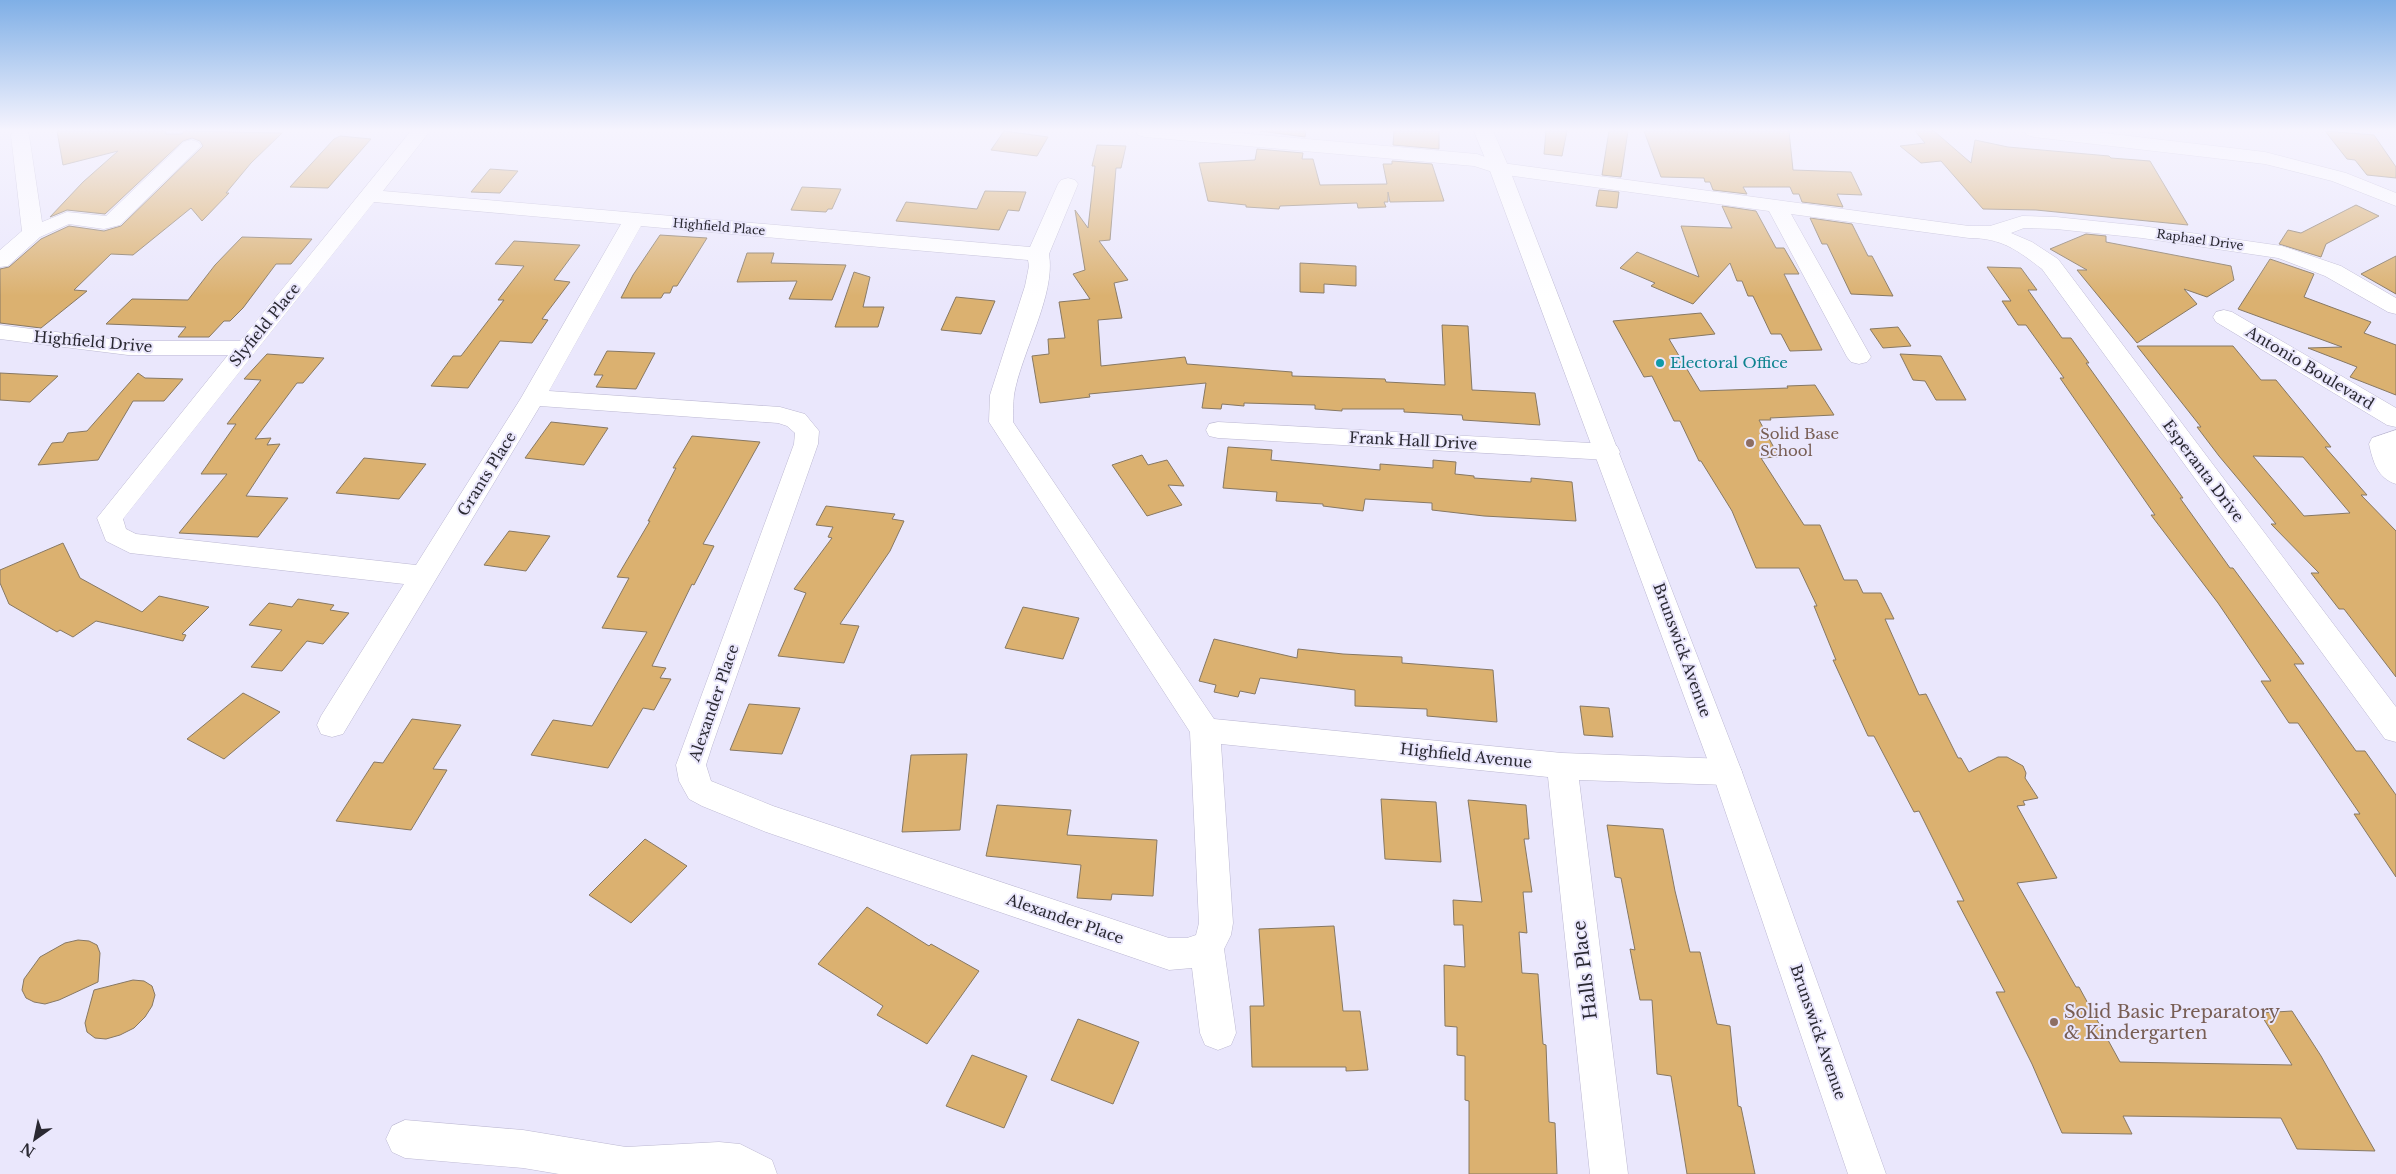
<svg xmlns="http://www.w3.org/2000/svg" width="2396" height="1174" font-family="'Libre Baskerville',serif">
<style>
.building{fill:#dbb170;stroke:#877863;fill-rule:evenodd}
.lines{fill:none;stroke-linecap:round;stroke-linejoin:round}
.minor-casing{stroke:#bcb8d2;stroke-width:1}
.major-casing{stroke:#bcb8d2;stroke-width:1}
.minor{fill:#fff;fill-rule:evenodd}
.major{fill:#fff;fill-rule:evenodd}
.culture-dot{fill:#0f9aa8;stroke:#eae7fc;stroke-width:2}
.education-dot{fill:#8d6e63;stroke:#eae7fc;stroke-width:2}
.labels{text-anchor:middle;stroke-width:4;stroke-linejoin:round;paint-order:stroke}
.far-street-label{font-size:12px;fill:#2a2932;stroke:#eae7fc}
.street-label{font-size:15px;fill:#2a2932;stroke:#eae7fc}
.culture-label{font-size:15px;fill:#0d838f;stroke:#eae7fc;text-anchor:start}
.education-label{font-size:15px;fill:#785e54;stroke:#eae7fc;text-anchor:start}
.near-street-label{font-size:18px;fill:#2a2932;stroke:#eae7fc}
.near-education-label{font-size:18px;fill:#785e54;stroke:#eae7fc;text-anchor:start}
</style>
<rect width="100%" height="100%" fill="#eae7fc"/>
<path class="building" d="M 57,131 L 166,131 L 166,134 L 182,134 L 184,131 L 282,133 L 251,163 L 226,193 L 229,193 L 202,221 L 191,208 L 133,255 L 111,254 L 74,290 L 87,291 L 41,328 L 0,323 L 0,269 L 9,267 L 41,239 L 69,226 L 104,231 L 121,226 L 203,146 L 200,141 L 192,138 L 183,141 L 105,214 L 67,210 L 50,217 L 83,182 L 118,151 L 63,165 Z
M 1004,131 L 1048,137 L 1037,156 L 991,150 Z
M 1260,131 L 1306,131 L 1305,137 Z
M 1394,131 L 1439,131 L 1439,149 L 1393,145 Z
M 1546,131 L 1567,131 L 1562,156 L 1544,154 Z
M 1609,131 L 1628,131 L 1621,177 L 1602,175 Z
M 1644,131 L 1789,131 L 1793,170 L 1851,172 L 1862,195 L 1837,194 L 1843,207 L 1802,202 L 1799,194 L 1793,194 L 1790,187 L 1743,187 L 1747,194 L 1713,190 L 1710,182 L 1705,182 L 1704,178 L 1661,177 Z
M 1915,131 L 1934,131 L 1971,163 L 1975,140 L 2008,147 L 2109,156 L 2111,158 L 2150,161 L 2188,225 L 2036,210 L 1983,209 L 1941,161 L 1921,163 L 1900,146 L 1925,143 Z
M 2325,131 L 2374,135 L 2396,167 L 2396,178 L 2367,175 L 2355,160 L 2347,159 Z
M 340,136 L 371,139 L 328,188 L 290,187 L 334,139 Z
M 1097,145 L 1126,146 L 1121,168 L 1116,168 L 1110,240 L 1099,241 L 1128,280 L 1114,283 L 1122,318 L 1098,320 L 1101,366 L 1185,357 L 1187,364 L 1292,372 L 1292,376 L 1385,379 L 1386,382 L 1445,385 L 1442,325 L 1468,326 L 1472,390 L 1535,393 L 1540,425 L 1463,420 L 1462,415 L 1404,412 L 1404,409 L 1342,409 L 1342,411 L 1315,409 L 1315,405 L 1244,403 L 1244,406 L 1222,404 L 1221,409 L 1202,408 L 1206,383 L 1089,394 L 1090,397 L 1040,403 L 1032,356 L 1049,354 L 1048,339 L 1065,338 L 1059,302 L 1090,299 L 1073,274 L 1085,270 L 1075,210 L 1088,228 L 1095,166 L 1092,166 Z
M 1257,149 L 1303,153 L 1302,159 L 1313,159 L 1320,185 L 1387,184 L 1383,164 L 1392,164 L 1392,161 L 1432,164 L 1444,201 L 1390,202 L 1388,192 L 1388,202 L 1384,202 L 1386,207 L 1358,208 L 1357,203 L 1280,206 L 1279,209 L 1246,207 L 1246,205 L 1208,201 L 1199,163 L 1255,160 Z
M 490,169 L 518,171 L 500,193 L 471,192 Z
M 802,187 L 841,189 L 832,209 L 828,209 L 826,212 L 791,210 Z
M 1599,190 L 1619,192 L 1617,208 L 1596,206 Z
M 985,191 L 1026,192 L 1019,211 L 1008,210 L 999,230 L 896,221 L 906,202 L 977,209 Z
M 2356,205 L 2379,216 L 2326,244 L 2321,257 L 2279,244 L 2288,230 L 2301,233 Z
M 1722,206 L 1756,211 L 1776,248 L 1784,248 L 1799,274 L 1784,274 L 1822,350 L 1790,351 L 1781,334 L 1771,334 L 1753,296 L 1748,296 L 1742,281 L 1737,281 L 1730,263 L 1693,304 L 1651,286 L 1655,283 L 1620,268 L 1637,252 L 1699,277 L 1681,226 L 1732,228 Z
M 1810,218 L 1852,224 L 1868,256 L 1872,256 L 1893,296 L 1851,294 L 1827,244 L 1822,244 Z
M 2086,234 L 2106,236 L 2106,242 L 2231,266 L 2234,280 L 2207,297 L 2184,289 L 2197,304 L 2137,343 L 2077,270 L 2087,270 L 2050,249 Z
M 660,235 L 707,238 L 677,286 L 673,286 L 670,293 L 664,293 L 661,298 L 621,298 L 633,275 Z
M 242,237 L 312,239 L 291,264 L 276,264 L 243,308 L 230,321 L 224,321 L 209,337 L 178,337 L 186,327 L 106,324 L 132,299 L 188,300 L 215,265 Z
M 514,241 L 580,245 L 554,280 L 570,282 L 542,319 L 548,320 L 532,343 L 500,341 L 468,388 L 431,386 L 453,356 L 461,356 L 504,300 L 498,300 L 524,266 L 495,264 Z
M 747,253 L 774,253 L 771,263 L 846,265 L 832,300 L 789,299 L 797,281 L 737,282 Z
M 2396,256 L 2396,294 L 2361,274 Z
M 2270,259 L 2314,274 L 2304,297 L 2371,322 L 2364,333 L 2396,345 L 2396,395 L 2350,377 L 2357,367 L 2308,348 L 2342,347 L 2238,309 Z
M 1300,263 L 1356,266 L 1356,286 L 1324,284 L 1324,293 L 1300,292 Z
M 1987,267 L 2021,268 L 2037,290 L 2028,290 L 2062,338 L 2071,338 L 2089,363 L 2086,363 L 2183,498 L 2180,498 L 2230,568 L 2233,568 L 2304,664 L 2294,664 L 2356,751 L 2365,751 L 2396,795 L 2396,877 L 2354,814 L 2360,814 L 2298,723 L 2289,723 L 2261,681 L 2271,681 L 2218,603 L 2151,515 L 2155,515 L 2060,378 L 2064,378 L 2026,325 L 2018,325 L 2002,301 L 2011,301 Z
M 854,272 L 870,277 L 863,307 L 884,307 L 878,327 L 835,327 Z
M 956,297 L 995,301 L 981,334 L 941,330 Z
M 1701,313 L 1715,334 L 1669,339 L 1700,391 L 1788,388 L 1787,386 L 1815,385 L 1834,415 L 1770,418 L 1771,420 L 1759,420 L 1779,457 L 1761,458 L 1804,525 L 1820,525 L 1844,580 L 1857,580 L 1863,593 L 1881,593 L 1894,619 L 1885,619 L 1919,695 L 1926,694 L 1958,758 L 1961,758 L 1969,772 L 1998,757 L 2007,757 L 2023,766 L 2026,773 L 2025,778 L 2038,798 L 2023,801 L 2025,805 L 2017,806 L 2057,878 L 2017,883 L 2076,987 L 2079,987 L 2120,1062 L 2292,1065 L 2260,1013 L 2292,1011 L 2321,1056 L 2375,1151 L 2297,1149 L 2281,1118 L 2123,1116 L 2132,1134 L 2062,1133 L 2032,1064 L 1996,992 L 2005,992 L 1957,901 L 1964,901 L 1919,811 L 1914,812 L 1874,736 L 1868,736 L 1833,660 L 1836,660 L 1814,606 L 1817,606 L 1799,568 L 1756,568 L 1732,511 L 1701,461 L 1699,461 L 1680,421 L 1674,421 L 1652,376 L 1644,377 L 1613,321 Z
M 1898,327 L 1911,346 L 1883,348 L 1870,329 Z
M 2137,346 L 2233,346 L 2261,380 L 2276,380 L 2331,447 L 2325,447 L 2367,495 L 2361,495 L 2396,531 L 2396,677 L 2344,609 L 2339,609 L 2311,573 L 2319,573 L 2271,524 L 2276,524 L 2219,456 L 2197,427 L 2201,427 ZM 2253,456 L 2303,457 L 2350,513 L 2304,516 Z
M 607,351 L 655,353 L 636,389 L 596,387 L 603,375 L 594,375 Z
M 267,354 L 324,358 L 303,383 L 297,383 L 255,439 L 271,438 L 267,445 L 280,444 L 246,496 L 288,498 L 258,537 L 179,533 L 227,474 L 201,474 L 236,424 L 227,424 L 261,380 L 244,379 Z
M 1900,354 L 1941,356 L 1966,400 L 1936,400 L 1925,381 L 1913,380 Z
M 0,373 L 58,376 L 30,402 L 0,400 Z
M 138,373 L 145,378 L 183,379 L 164,401 L 133,401 L 98,460 L 38,465 L 52,443 L 63,442 L 68,433 L 87,431 Z
M 551,422 L 608,428 L 584,465 L 525,458 Z
M 692,436 L 760,442 L 703,544 L 714,546 L 694,585 L 692,584 L 652,666 L 666,668 L 660,678 L 671,679 L 654,710 L 643,708 L 608,768 L 531,755 L 553,720 L 592,726 L 647,632 L 602,628 L 629,578 L 617,577 L 650,521 L 648,521 L 676,468 L 673,468 Z
M 1228,447 L 1272,450 L 1271,460 L 1380,470 L 1380,464 L 1433,468 L 1433,460 L 1456,462 L 1455,474 L 1474,476 L 1474,478 L 1531,482 L 1531,478 L 1572,482 L 1576,521 L 1484,516 L 1432,510 L 1432,503 L 1365,499 L 1363,511 L 1323,506 L 1323,504 L 1276,501 L 1277,492 L 1223,488 Z
M 1142,455 L 1148,465 L 1167,460 L 1184,486 L 1168,485 L 1182,505 L 1147,516 L 1112,465 Z
M 364,458 L 426,464 L 399,499 L 336,493 Z
M 826,506 L 895,514 L 892,519 L 904,521 L 890,551 L 840,624 L 859,626 L 844,663 L 778,656 L 806,593 L 794,589 L 832,538 L 828,537 L 833,527 L 816,525 Z
M 509,531 L 550,536 L 526,571 L 484,565 Z
M 63,543 L 80,578 L 142,612 L 159,596 L 209,607 L 182,634 L 186,635 L 183,641 L 96,621 L 73,637 L 60,630 L 57,632 L 9,604 L 0,583 L 0,570 Z
M 298,599 L 334,605 L 330,610 L 349,613 L 323,644 L 307,641 L 282,671 L 251,667 L 282,630 L 249,625 L 269,603 L 292,607 Z
M 1023,607 L 1079,618 L 1063,659 L 1005,648 Z
M 1214,639 L 1297,658 L 1298,649 L 1343,654 L 1402,657 L 1402,663 L 1493,670 L 1497,722 L 1427,716 L 1427,709 L 1355,706 L 1355,690 L 1260,678 L 1255,694 L 1240,691 L 1238,697 L 1214,692 L 1216,685 L 1199,681 Z
M 243,693 L 280,712 L 224,759 L 187,739 Z
M 749,704 L 800,708 L 782,754 L 730,750 Z
M 1580,706 L 1609,708 L 1613,737 L 1584,735 Z
M 412,719 L 461,725 L 433,769 L 447,770 L 411,830 L 336,821 L 374,762 L 383,763 Z
M 967,754 L 960,830 L 902,832 L 911,755 Z
M 1381,799 L 1436,802 L 1441,862 L 1385,859 Z
M 1468,800 L 1526,805 L 1529,839 L 1524,839 L 1532,892 L 1523,892 L 1527,933 L 1519,932 L 1522,973 L 1538,974 L 1543,1044 L 1546,1045 L 1549,1122 L 1555,1123 L 1557,1174 L 1469,1174 L 1469,1101 L 1465,1100 L 1465,1056 L 1457,1055 L 1457,1027 L 1445,1026 L 1444,965 L 1465,967 L 1463,925 L 1454,925 L 1453,900 L 1482,902 Z
M 997,805 L 1071,810 L 1067,835 L 1157,840 L 1153,896 L 1112,894 L 1111,900 L 1077,898 L 1081,865 L 986,856 Z
M 1607,825 L 1663,829 L 1675,891 L 1690,952 L 1700,952 L 1717,1024 L 1730,1026 L 1738,1106 L 1741,1107 L 1755,1174 L 1687,1174 L 1671,1076 L 1657,1074 L 1652,1000 L 1640,1000 L 1630,949 L 1635,950 L 1621,878 L 1615,877 Z
M 645,839 L 687,866 L 631,923 L 589,895 Z
M 867,907 L 929,946 L 931,944 L 979,971 L 927,1044 L 877,1015 L 883,1006 L 818,964 Z
M 1334,926 L 1343,1011 L 1360,1011 L 1368,1070 L 1346,1071 L 1346,1067 L 1252,1067 L 1250,1006 L 1264,1006 L 1259,929 Z
M 78,940 L 89,941 L 97,945 L 100,953 L 98,982 L 59,1000 L 45,1004 L 34,1002 L 26,998 L 22,990 L 24,979 L 40,957 L 65,943 Z
M 133,980 L 144,981 L 152,986 L 155,995 L 152,1006 L 145,1017 L 134,1028 L 120,1035 L 106,1039 L 95,1038 L 87,1032 L 85,1023 L 94,990 Z
M 1078,1019 L 1139,1042 L 1113,1104 L 1051,1080 Z
M 972,1055 L 1027,1076 L 1004,1128 L 946,1106 Z"/>
<g class="lines">
<defs>
<path id="minor" d="M 13,131 L 27,131 L 29,135 L 42,222 L 67,212 L 106,216 L 184,142 L 191,140 L 198,142 L 201,146 L 120,225 L 104,229 L 69,224 L 40,237 L 8,266 L 0,267 L 0,250 L 22,231 L 11,135 Z
M 411,131 L 430,131 L 383,191 L 1030,247 L 1058,184 L 1061,180 L 1068,178 L 1075,180 L 1078,184 L 1049,254 C 1056,295 1021,353 1014,395 C 1013,404 1013,413 1013,422 L 1214,719 L 1562,753 L 1727,759 L 1738,763 L 1742,772 L 1738,781 L 1727,785 L 1579,780 L 1628,1174 L 1590,1174 L 1548,777 L 1221,744 L 1233,923 L 1231,935 L 1224,949 L 1236,1033 L 1231,1045 L 1218,1050 L 1205,1045 L 1200,1033 L 1192,968 L 1169,970 L 766,832 L 702,806 L 689,799 L 679,781 L 676,765 L 794,444 L 795,433 L 787,426 L 778,423 L 540,406 L 343,734 L 332,737 L 321,734 L 317,725 L 321,716 L 404,584 L 130,553 L 106,541 L 97,518 L 228,355 L 128,355 L 0,339 L 0,325 L 128,341 L 240,341 ZM 374,202 L 621,224 L 521,398 L 416,565 L 136,534 L 126,529 L 123,519 ZM 641,226 L 1028,260 L 1029,266 L 1025,286 L 990,395 L 989,422 L 1190,732 L 1199,923 L 1196,935 L 1187,938 L 1169,938 L 773,806 L 711,781 L 706,765 L 712,746 L 818,444 L 819,431 L 805,414 L 780,407 L 549,391 Z
M 1136,131 L 1216,131 L 1477,154 L 1502,163 L 1969,226 L 1990,226 L 2022,216 L 2056,217 L 2142,226 L 2282,246 L 2341,266 L 2396,298 L 2396,314 L 2388,312 L 2325,276 L 2278,258 L 2142,238 L 2056,229 L 2024,228 L 2011,233 L 2032,242 L 2058,259 L 2396,707 L 2396,742 L 2385,739 L 2042,269 C 2017,250 2002,238 1969,238 L 1791,214 L 1871,357 L 1867,362 L 1859,364 L 1851,362 L 1847,357 L 1769,211 L 1499,174 L 1474,166 L 1145,137 L 1138,135 Z
M 2025,131 L 2087,131 L 2265,152 L 2346,173 L 2396,193 L 2396,206 L 2332,181 L 2265,164 L 2034,137 L 2027,135 Z
M 2224,310 L 2232,312 L 2396,408 L 2396,427 L 2387,425 L 2216,322 L 2213,317 L 2216,312 Z
M 1218,422 L 1608,444 L 1617,446 L 1620,452 L 1617,458 L 1608,460 L 1218,438 L 1209,436 L 1206,430 L 1209,424 Z
M 2396,430 L 2396,484 C 2377,478 2373,461 2369,444 L 2372,438 Z
M 405,1120 L 523,1130 L 626,1147 L 719,1142 L 740,1144 L 772,1160 L 777,1174 L 559,1174 L 523,1168 L 405,1158 L 392,1152 L 386,1139 L 392,1126 Z"/>
<path id="major" d="M 1474,131 L 1493,131 L 1509,168 L 1742,772 L 1886,1174 L 1848,1174 L 1712,772 L 1489,168 Z"/>
</defs>
<use href="#minor" class="minor-casing"/>
<use href="#major" class="major-casing"/>
<use href="#minor" class="minor"/>
<use href="#major" class="major"/>
</g>
<linearGradient id="sky" x2="0" y2="1"><stop stop-color="#7fafe6"/><stop offset="0.44" stop-color="#f6f4fe"/><stop offset="1" stop-color="#f6f4fe" stop-opacity="0"/></linearGradient>
<rect width="2396" height="296" fill="url(#sky)"/>
<circle class="culture-dot" cx="1660" cy="363" r="5"/>
<g class="education-dot">
<circle cx="1750" cy="443" r="5"/>
<circle cx="2054" cy="1022" r="5"/>
</g>
<g class="labels">
<g class="far-street-label">
<text transform="translate(719 227) rotate(5)" y="4">Highfield Place</text>
<text transform="translate(2200 240) rotate(8)" y="4">Raphael Drive</text>
</g>
<g class="street-label">
<text transform="translate(265 325) rotate(-51)" y="5">Slyfield Place</text>
<text transform="translate(93 342) rotate(5)" y="5">Highfield Drive</text>
<text transform="translate(2310 368) rotate(31)" y="5">Antonio Boulevard</text>
<text transform="translate(1413 441) rotate(3)" y="5">Frank Hall Drive</text>
<text transform="translate(2203 471) rotate(53)" y="5">Esperanta Drive</text>
<text transform="translate(487 474) rotate(-58)" y="5">Grants Place</text>
<text transform="translate(1682 650) rotate(70)" y="5">Brunswick Avenue</text>
<text transform="translate(714 703) rotate(-71)" y="5">Alexander Place</text>
<text transform="translate(1466 756) rotate(6)" y="5">Highfield Avenue</text>
<text transform="translate(1065 919) rotate(19)" y="5">Alexander Place</text>
<text transform="translate(1818 1032) rotate(71)" y="5">Brunswick Avenue</text>
</g>
<g class="culture-label">
<text x="1670" y="368">Electoral Office</text>
</g>
<g class="education-label">
<text x="1760" y="439">Solid Base<tspan x="1760" dy="17">School</tspan></text>
</g>
<g class="near-street-label">
<text transform="translate(1585 970) rotate(-97)" y="6">Halls Place</text>
</g>
<g class="near-education-label">
<text x="2064" y="1018">Solid Basic Preparatory<tspan x="2064" dy="21">&amp; Kindergarten</tspan></text>
</g>
</g>
<g transform="translate(35 1139) rotate(213)" stroke="#eae7fc" stroke-width="4" paint-order="stroke">
<path d="M0-4L9 19L0 12L-9 19Z" fill="#2a2932"/>
<text y="-8" font-size="14" font-weight="bold" text-anchor="middle" fill="#2a2932">N</text>
</g>
</svg>
